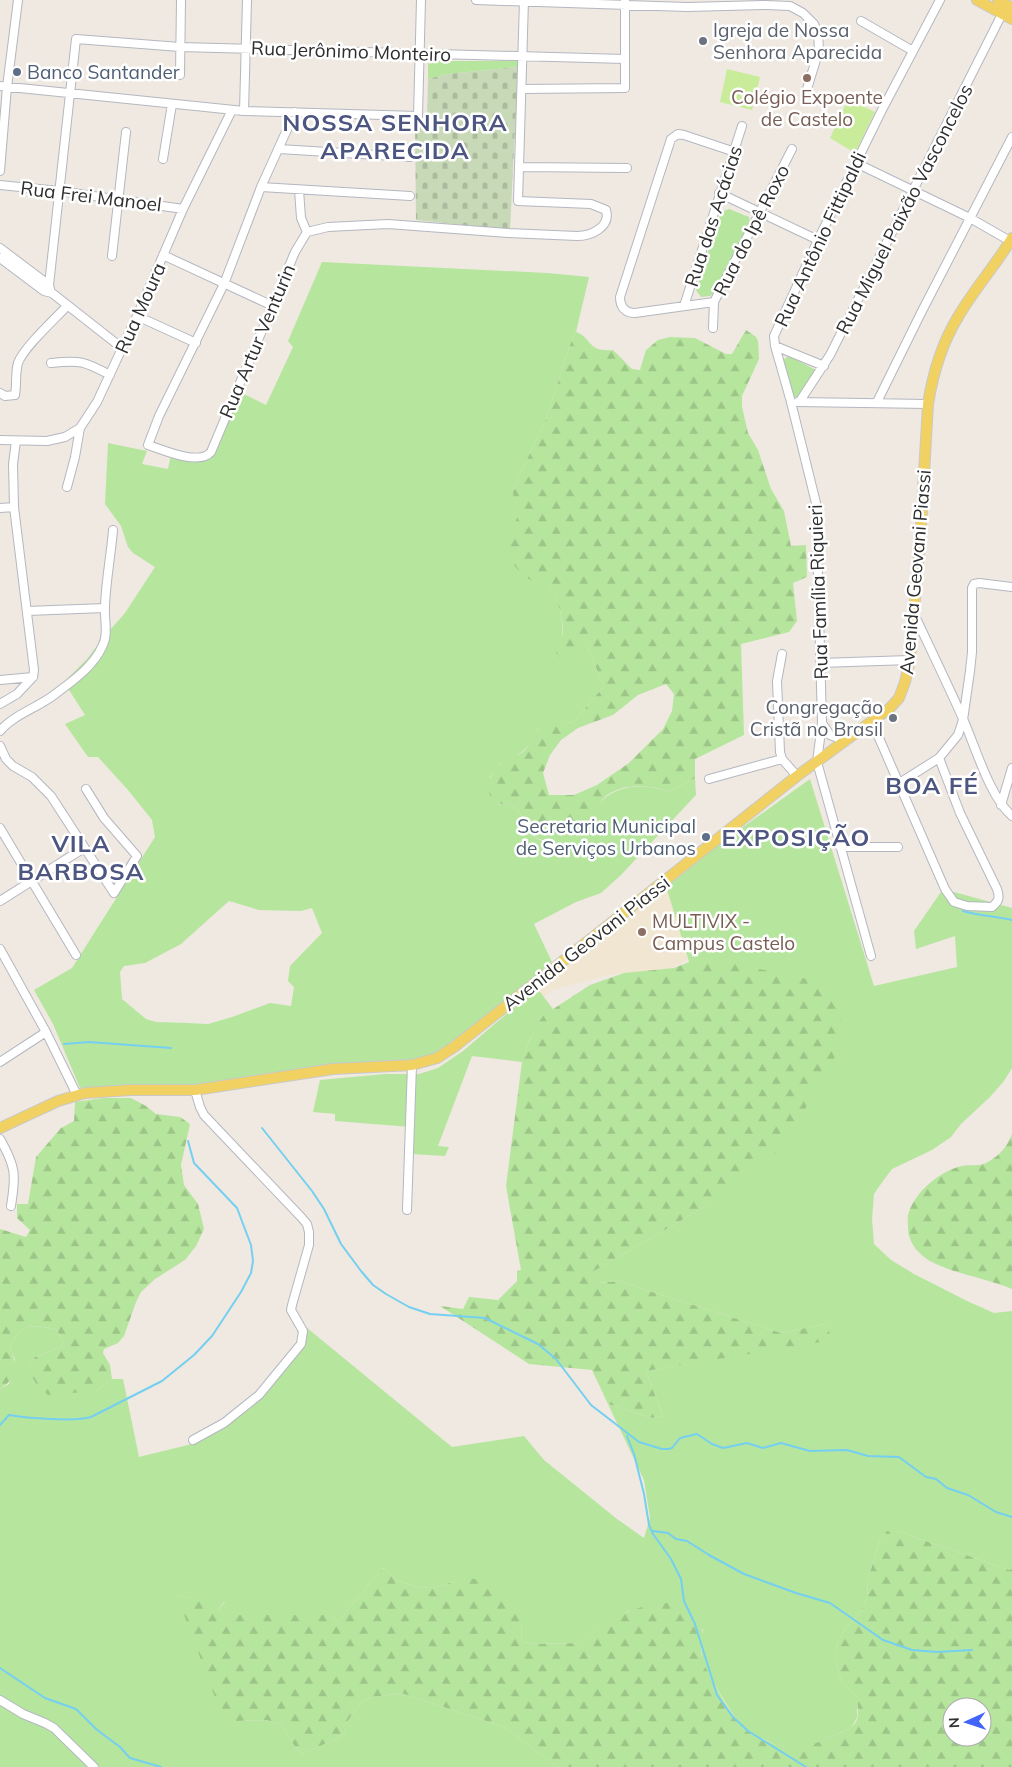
<svg xmlns="http://www.w3.org/2000/svg" width="1012" height="1767" font-family="Mulish,sans-serif">
<style>
.education{fill:#f0e6d1}
.green{fill:#b6e59e;fill-rule:evenodd}
.forest{fill:url(#forest-firs);fill-rule:evenodd}
.cemetery{fill:url(#cemetery-stones)}
.pitch{fill:#c9ec9a}
.lines{fill:none;stroke-linecap:round;stroke-linejoin:round}
.stream{stroke:#75cff0;stroke-width:2}
.minor-casing{stroke:#b4b7c1;stroke-width:10}
.major-casing{stroke:#c9c9c9;stroke-width:12}
.minor{stroke:#fff;stroke-width:8}
.major{stroke:#f2d163;stroke-width:10}
.worship-dot{fill:#6b7280;stroke:#fff;stroke-width:2}
.service-dot{fill:#5c6f8a;stroke:#fff;stroke-width:2}
.education-dot{fill:#8d6e63;stroke:#fff;stroke-width:2}
.labels{text-anchor:middle;stroke-width:5;stroke-linejoin:round;paint-order:stroke}
.worship-label{font-size:19px;fill:#5b616d;stroke:#fff;text-anchor:start}
.street-label{font-size:19px;fill:#2e2e2e;stroke:#fff}
.service-label{font-size:19px;fill:#4e5e75;stroke:#fff;text-anchor:start}
.education-label{font-size:19px;fill:#785e54;stroke:#fff}
.district-label{font-size:24px;font-weight:bold;letter-spacing:1px;fill:#4d5680;stroke:#fff}
</style>
<defs>
<pattern id="forest-firs" width="22" height="20" patternUnits="userSpaceOnUse" patternTransform="scale(1.25)"><rect width="22" height="20" fill="#b6e59e"/><path d="M5 1l3.5 6h-7zM16 11l3.5 6h-7z" fill="#9dc588"/></pattern>
<pattern id="cemetery-stones" width="16" height="16" patternUnits="userSpaceOnUse" patternTransform="scale(1.25)"><rect width="16" height="16" fill="#c8d9b8"/><path d="M2 7V4a2 2 0 0 1 4 0v3zM10 15v-3a2 2 0 0 1 4 0v3z" fill="#acbb9e"/></pattern>
</defs>
<rect width="100%" height="100%" fill="#efe9e1"/>
<path class="education" d="M 665,883 L 688,960 L 662,972 L 612,974 L 552,990 L 541,999 L 533,988 Z"/>
<path class="green" d="M 428,61 L 520,61 L 518,67 L 448,74 L 428,79 Z
M 729,209 L 749,217 L 750,223 L 715,292 L 710,296 L 701,297 L 696,290 L 721,212 Z
M 322,262 L 547,273 L 589,277 L 576,332 L 572,339 L 546,419 L 513,489 C 513,497 516,502 517,509 C 519,520 510,529 505,538 L 548,583 C 558,598 564,619 562,637 L 586,645 L 604,686 L 573,723 L 555,721 L 538,729 L 532,742 L 524,750 L 514,758 L 500,764 L 490,777 L 499,804 L 516,807 L 533,836 L 542,841 L 577,834 C 585,823 596,805 606,797 C 623,784 650,784 669,792 L 695,778 L 696,795 L 620,876 L 601,893 L 576,902 L 534,924 L 552,962 L 448,1048 L 429,1059 L 197,1086 L 112,1086 L 80,1088 L 53,1024 L 34,990 L 72,968 L 155,837 L 152,820 L 128,790 L 98,757 L 88,757 L 65,724 L 85,715 L 64,682 L 87,659 L 103,638 L 125,613 L 155,567 L 133,553 L 128,547 L 121,526 L 105,504 L 108,443 L 147,451 L 142,464 L 168,469 L 171,455 L 204,458 L 240,392 L 266,405 L 293,347 L 288,341 ZM 229,901 L 259,910 L 301,911 L 312,908 L 322,933 L 290,966 L 288,981 L 294,987 L 291,1006 L 270,1003 L 232,1017 L 208,1024 L 187,1023 L 156,1022 L 146,1019 L 122,999 L 120,972 L 124,966 L 145,963 L 181,944 Z
M 789,356 L 816,370 L 797,397 L 794,397 L 783,360 Z
M 810,779 L 874,986 L 957,967 L 955,936 L 916,949 L 914,931 L 943,889 L 1012,908 L 1012,1068 L 1004,1081 L 990,1097 L 961,1124 L 951,1137 L 932,1150 L 892,1169 L 883,1181 L 874,1194 L 872,1219 L 874,1244 L 891,1260 L 914,1274 L 967,1301 L 994,1313 L 1012,1311 L 1012,1569 L 1009,1570 L 903,1533 L 887,1532 L 880,1540 L 868,1579 L 867,1598 L 859,1614 L 845,1628 L 837,1644 L 835,1659 L 841,1680 L 857,1697 L 857,1718 L 851,1728 L 816,1744 L 794,1749 L 776,1745 L 752,1734 L 740,1726 L 707,1672 L 702,1661 L 701,1639 L 703,1629 L 629,1611 L 598,1628 L 581,1643 L 537,1644 L 522,1642 L 521,1622 L 484,1581 L 455,1581 L 433,1588 L 418,1587 L 398,1581 L 383,1568 L 338,1622 L 331,1615 L 230,1615 L 230,1618 L 218,1610 L 225,1602 L 178,1596 L 236,1721 L 267,1720 L 282,1725 L 293,1744 L 302,1754 L 336,1739 L 345,1733 L 347,1722 L 361,1702 L 374,1697 L 401,1693 L 504,1727 L 558,1767 L 0,1767 L 0,1389 L 9,1384 L 15,1359 L 10,1348 C 20,1321 33,1325 56,1329 L 63,1341 L 61,1347 L 35,1357 L 29,1365 L 96,1391 L 112,1379 L 123,1379 L 139,1457 L 196,1443 L 213,1432 L 264,1389 L 298,1350 L 301,1323 L 452,1447 L 524,1436 L 544,1460 L 617,1519 L 644,1538 L 650,1518 L 644,1480 L 608,1404 L 652,1418 L 663,1416 L 646,1371 L 832,1339 L 825,1324 L 781,1333 L 618,1281 L 598,1283 L 594,1271 L 708,1205 L 691,968 L 665,883 Z
M 537,988 L 553,1009 C 540,1018 524,1046 522,1062 L 472,1056 L 438,1146 L 449,1147 L 445,1156 L 411,1154 L 411,1127 L 335,1121 L 335,1114 L 313,1112 L 320,1080 L 385,1074 L 419,1074 L 438,1068 L 463,1051 Z"/>
<path class="forest" d="M 746,330 L 756,337 L 758,341 L 759,359 L 742,396 L 742,407 L 748,433 L 758,450 L 771,489 L 784,511 L 791,546 L 806,545 L 807,577 L 793,583 L 797,621 L 789,632 L 741,644 L 744,735 L 695,759 L 695,778 L 669,792 C 650,784 618,783 603,799 C 594,809 588,825 578,833 C 568,841 544,844 534,836 C 525,830 522,815 516,807 C 511,806 505,806 501,804 C 481,798 488,772 502,763 C 509,758 518,757 525,750 C 533,741 535,728 546,723 C 555,719 564,722 573,723 L 604,686 L 586,645 L 562,660 L 555,651 C 557,647 561,641 562,637 C 566,623 556,594 548,583 C 543,583 537,583 532,581 C 520,575 499,551 505,537 C 508,529 516,524 517,516 C 518,507 512,499 513,489 L 546,419 L 572,339 L 576,332 C 593,338 586,352 613,350 L 632,369 L 640,370 L 646,350 L 658,340 L 670,337 L 695,338 L 726,354 L 732,354 ZM 666,684 L 674,694 L 672,711 L 663,729 L 629,763 L 597,785 L 574,795 L 549,795 L 543,773 L 550,755 L 561,740 L 578,728 L 613,715 L 638,695 Z
M 702,957 L 822,982 L 842,1016 L 834,1060 L 782,1148 L 708,1205 L 594,1271 L 599,1283 L 618,1281 L 781,1333 L 825,1324 L 833,1340 L 646,1371 L 663,1416 L 652,1418 L 608,1404 L 592,1370 L 529,1364 L 440,1306 L 463,1309 L 469,1297 L 498,1300 L 517,1281 L 517,1271 L 521,1270 L 506,1186 L 523,1054 L 538,1023 L 544,1015 L 590,985 L 624,973 L 674,968 Z
M 103,1098 L 131,1098 L 146,1106 L 156,1114 L 180,1117 L 190,1124 L 181,1165 L 184,1185 L 198,1204 L 204,1229 L 196,1246 L 185,1260 L 155,1279 L 141,1292 L 136,1302 L 124,1336 L 118,1343 L 104,1349 L 103,1353 L 110,1365 L 112,1379 L 96,1391 L 48,1395 C 37,1385 31,1380 29,1365 L 35,1357 L 61,1347 L 63,1341 L 56,1329 C 33,1325 20,1321 10,1348 C 18,1364 17,1379 0,1389 L 0,1229 L 26,1237 L 30,1230 L 17,1218 L 17,1204 L 28,1204 L 36,1157 L 61,1128 L 74,1121 L 75,1102 Z
M 1012,1134 L 1012,1289 C 986,1278 958,1275 932,1262 C 919,1255 908,1243 908,1227 C 908,1222 907,1217 909,1212 C 916,1191 940,1171 962,1166 C 970,1164 980,1167 988,1162 C 1000,1155 1007,1147 1012,1134 Z
M 887,1531 L 903,1533 L 1009,1570 L 1012,1569 L 1012,1767 L 558,1767 L 504,1727 L 401,1693 L 374,1697 L 361,1702 L 347,1722 L 345,1733 L 336,1739 L 302,1754 L 293,1744 L 282,1725 L 267,1720 L 236,1721 L 221,1713 L 177,1596 L 225,1601 L 218,1610 L 229,1617 L 229,1615 L 331,1615 L 338,1622 L 383,1568 L 398,1581 L 418,1587 L 433,1588 L 455,1581 L 470,1578 L 484,1581 L 515,1610 L 521,1622 L 522,1642 L 537,1644 L 581,1643 C 587,1638 592,1632 598,1628 C 616,1614 666,1594 687,1607 C 713,1622 696,1640 703,1661 C 705,1670 735,1721 741,1726 C 748,1732 756,1736 764,1740 C 792,1753 809,1747 836,1735 C 844,1731 853,1729 857,1720 C 859,1713 857,1704 857,1697 L 841,1680 L 835,1659 L 837,1644 L 845,1628 L 859,1614 L 867,1598 L 868,1579 L 880,1540 ZM 952,1707 L 982,1707 L 982,1737 L 952,1737 Z"/>
<path class="cemetery" d="M 518,67 L 510,230 L 416,220 L 415,124 L 427,123 L 428,79 L 448,74 Z"/>
<path class="pitch" d="M 727,69 L 760,77 L 752,110 L 720,102 Z
M 848,99 L 875,112 L 855,153 L 830,138 Z"/>
<g class="lines">
<path class="stream" d="M 963,911 C 979,916 996,916 1012,920
M 64,1044 L 89,1042 L 171,1048
M 262,1128 L 312,1191 L 324,1209 L 341,1244 L 361,1271 L 373,1285 L 386,1294 L 409,1307 L 430,1314 L 485,1318 L 538,1344 L 556,1359 L 591,1405 L 639,1442 L 662,1449 L 668,1449 L 672,1448 L 680,1438 L 697,1434 L 712,1444 L 723,1448 L 747,1443 L 763,1448 L 781,1443 L 810,1451 L 847,1450 L 868,1456 L 899,1457 L 926,1477 L 936,1479 L 947,1488 L 968,1495 L 996,1512 L 1012,1517
M 0,1425 L 9,1415 C 26,1418 75,1422 91,1417 L 162,1381 L 194,1355 L 212,1336 L 241,1292 L 251,1273 L 253,1261 L 251,1245 L 237,1208 L 194,1163 L 188,1141
M 627,1436 L 634,1454 L 644,1494 L 649,1525 L 653,1534 L 671,1559 L 681,1579 L 684,1601 L 695,1624 L 717,1695 L 733,1717 L 748,1731 L 806,1767
M 653,1531 L 668,1533 L 676,1539 L 687,1541 L 709,1555 L 744,1574 L 796,1593 L 830,1603 L 883,1640 L 912,1650 L 937,1652 L 972,1650
M 0,1668 L 45,1698 L 76,1709 L 96,1729 L 120,1747 L 130,1758 L 161,1767"/>
<defs>
<path id="minor" d="M 476,0 L 687,7 L 766,5 L 790,6 L 803,13 L 814,24 L 818,33 L 819,50 L 807,89
M 861,21 L 913,51
M 180,75 L 181,0
M 0,86 L 244,111 L 418,116 L 421,0
M 522,89 L 625,88 L 625,1
M 244,111 L 247,0
M 295,112 L 261,187 L 224,284 L 159,416 L 148,445 C 163,450 199,466 211,452 L 295,252 L 307,232
M 279,149 L 410,157
M 732,151 L 684,135 L 678,134 L 671,139 L 620,297 C 620,307 625,313 635,313 L 714,302 L 792,149
M 163,159 L 172,104
M 856,163 L 970,218 L 1010,241
M 519,167 L 627,168
M 0,171 L 7,87 L 18,0
M 0,185 L 59,191 L 183,209
M 261,187 L 410,196
M 299,190 L 301,218 L 307,232
M 719,193 L 818,240
M 307,232 L 328,227 L 388,224 L 508,233 L 577,236 C 591,236 611,227 606,210 L 591,204 L 518,201 L 524,0
M 0,248 L 49,285 L 50,289
M 163,255 L 273,306
M 112,256 L 126,132
M 0,258 L 44,291 L 52,293 L 122,348
M 49,285 L 76,39 L 180,47 L 625,59
M 684,306 L 742,126
M 137,316 L 196,343
M 713,328 L 714,302
M 775,346 L 824,366
M 51,363 C 80,360 84,361 110,375
M 0,393 L 5,396 L 15,395 C 17,384 15,373 18,363 C 24,347 54,320 67,306
M 800,401 L 830,355 L 1002,14
M 798,402 L 928,404
M 877,402 L 922,311 L 1012,137
M 0,440 L 47,441 L 65,437 L 80,428 L 97,402 L 137,316 L 183,209 L 232,110
M 16,441 L 13,464 L 14,507 L 34,670 L 33,677
M 67,487 L 75,457 L 80,428
M 0,508 L 14,507
M 27,611 L 105,608
M 914,614 C 931,650 948,685 964,721 C 976,749 990,797 1012,816
M 782,654 L 777,681 L 780,752 L 782,759 L 797,776
M 820,663 L 910,660
M 0,680 L 33,677
M 0,704 L 17,694 L 33,677
M 872,722 L 945,889 L 954,902 L 967,906 L 992,907 C 999,901 1000,898 997,889 L 960,813 L 939,758
M 822,723 L 830,735 L 846,741
M 0,731 C 13,715 37,708 54,695 C 71,682 93,667 102,647 C 109,634 104,620 105,606 C 106,580 111,555 113,530
M 0,746 L 6,759 L 13,766 L 32,777 L 51,796 L 114,893 L 137,856 L 104,818 L 86,789
M 709,779 L 782,759
M 898,784 L 939,758 L 958,735 L 963,720 L 970,671 L 972,652 L 972,588 L 974,584 L 979,583 L 1012,587
M 1001,805 L 1012,768
M 0,828 L 76,955
M 840,847 L 898,847
M 0,901 L 84,848
M 0,949 L 46,1032 L 77,1095
M 871,956 L 817,762 L 822,723 L 816,503 L 791,402 L 775,346 L 774,336 L 818,240 L 882,110 L 940,0
M 0,1062 L 46,1032
M 0,1139 C 16,1167 16,1175 11,1206
M 407,1210 L 412,1065
M 193,1440 L 224,1423 L 259,1395 L 301,1344 L 303,1331 L 291,1310 L 292,1305 L 309,1245 L 309,1232 L 307,1224 L 301,1217 L 204,1115 L 200,1107 L 195,1090
M 0,1700 L 23,1714 L 45,1723 L 54,1728 L 94,1767"/>
<path id="major" d="M 977,0 L 1012,19
M 998,0 L 1012,8
M 0,1128 L 58,1101 L 85,1093 L 131,1090 L 195,1090 L 333,1069 L 412,1065 L 437,1058 L 454,1047 L 797,776 L 890,708 L 899,698 L 905,682 L 910,660 L 921,526 L 928,404 C 933,373 942,343 958,317 C 974,289 996,265 1012,238"/>
</defs>
<use href="#minor" class="minor-casing"/>
<use href="#major" class="major-casing"/>
<use href="#minor" class="minor"/>
<use href="#major" class="major"/>
</g>
<g class="worship-dot">
<circle cx="703" cy="41" r="5"/>
<circle cx="893" cy="718" r="5"/>
</g>
<g class="service-dot">
<circle cx="17" cy="72" r="5"/>
<circle cx="706" cy="837" r="5"/>
</g>
<g class="education-dot">
<circle cx="807" cy="78" r="5"/>
<circle cx="642" cy="932" r="5"/>
</g>
<g class="labels">
<g class="worship-label">
<text x="713" y="37">Igreja de Nossa<tspan x="713" dy="22">Senhora Aparecida</tspan></text>
<text x="883" y="714" text-anchor="end">Congregação<tspan x="883" dy="22">Cristã no Brasil</tspan></text>
</g>
<g class="street-label">
<text transform="translate(351 51) rotate(2)" y="7">Rua Jerônimo Monteiro</text>
<text transform="translate(91 196) rotate(7)" y="7">Rua Frei Manoel</text>
<text transform="translate(904 209) rotate(-63)" y="7">Rua Miguel Paixão Vasconcelos</text>
<text transform="translate(713 216) rotate(-72)" y="7">Rua das Acácias</text>
<text transform="translate(751 230) rotate(-63)" y="7">Rua do Ipê Roxo</text>
<text transform="translate(820 239) rotate(-65)" y="7">Rua Antônio Fittipaldi</text>
<text transform="translate(140 308) rotate(-66)" y="7">Rua Moura</text>
<text transform="translate(257 341) rotate(-67)" y="7">Rua Artur Venturin</text>
<text transform="translate(915 572) rotate(-85)" y="7">Avenida Geovani Piassi</text>
<text transform="translate(818 592) rotate(-92)" y="7">Rua Família Riquieri</text>
<text transform="translate(586 943) rotate(-38)" y="7">Avenida Geovani Piassi</text>
</g>
<g class="service-label">
<text x="27" y="79">Banco Santander</text>
<text x="696" y="833" text-anchor="end">Secretaria Municipal<tspan x="696" dy="22">de Serviços Urbanos</tspan></text>
</g>
<g class="education-label">
<text x="807" y="104">Colégio Expoente<tspan x="807" dy="22">de Castelo</tspan></text>
<text x="652" y="928" text-anchor="start">MULTIVIX -<tspan x="652" dy="22">Campus Castelo</tspan></text>
</g>
<g class="district-label">
<text x="395" y="131">NOSSA SENHORA<tspan x="395" dy="28">APARECIDA</tspan></text>
<text x="932" y="794">BOA FÉ</text>
<text x="796" y="846">EXPOSIÇÃO</text>
<text x="81" y="852">VILA<tspan x="81" dy="28">BARBOSA</tspan></text>
</g>
</g>
<g transform="translate(967 1722) rotate(267)"><circle r="24" fill="#ffffff" stroke="#ababab"/>
<path d="M0-4L9 19L0 12L-9 19Z" fill="#4264fb"/>
<text y="-8" font-size="14" font-weight="bold" text-anchor="middle" fill="#2e2e2e">N</text>
</g>
</svg>
